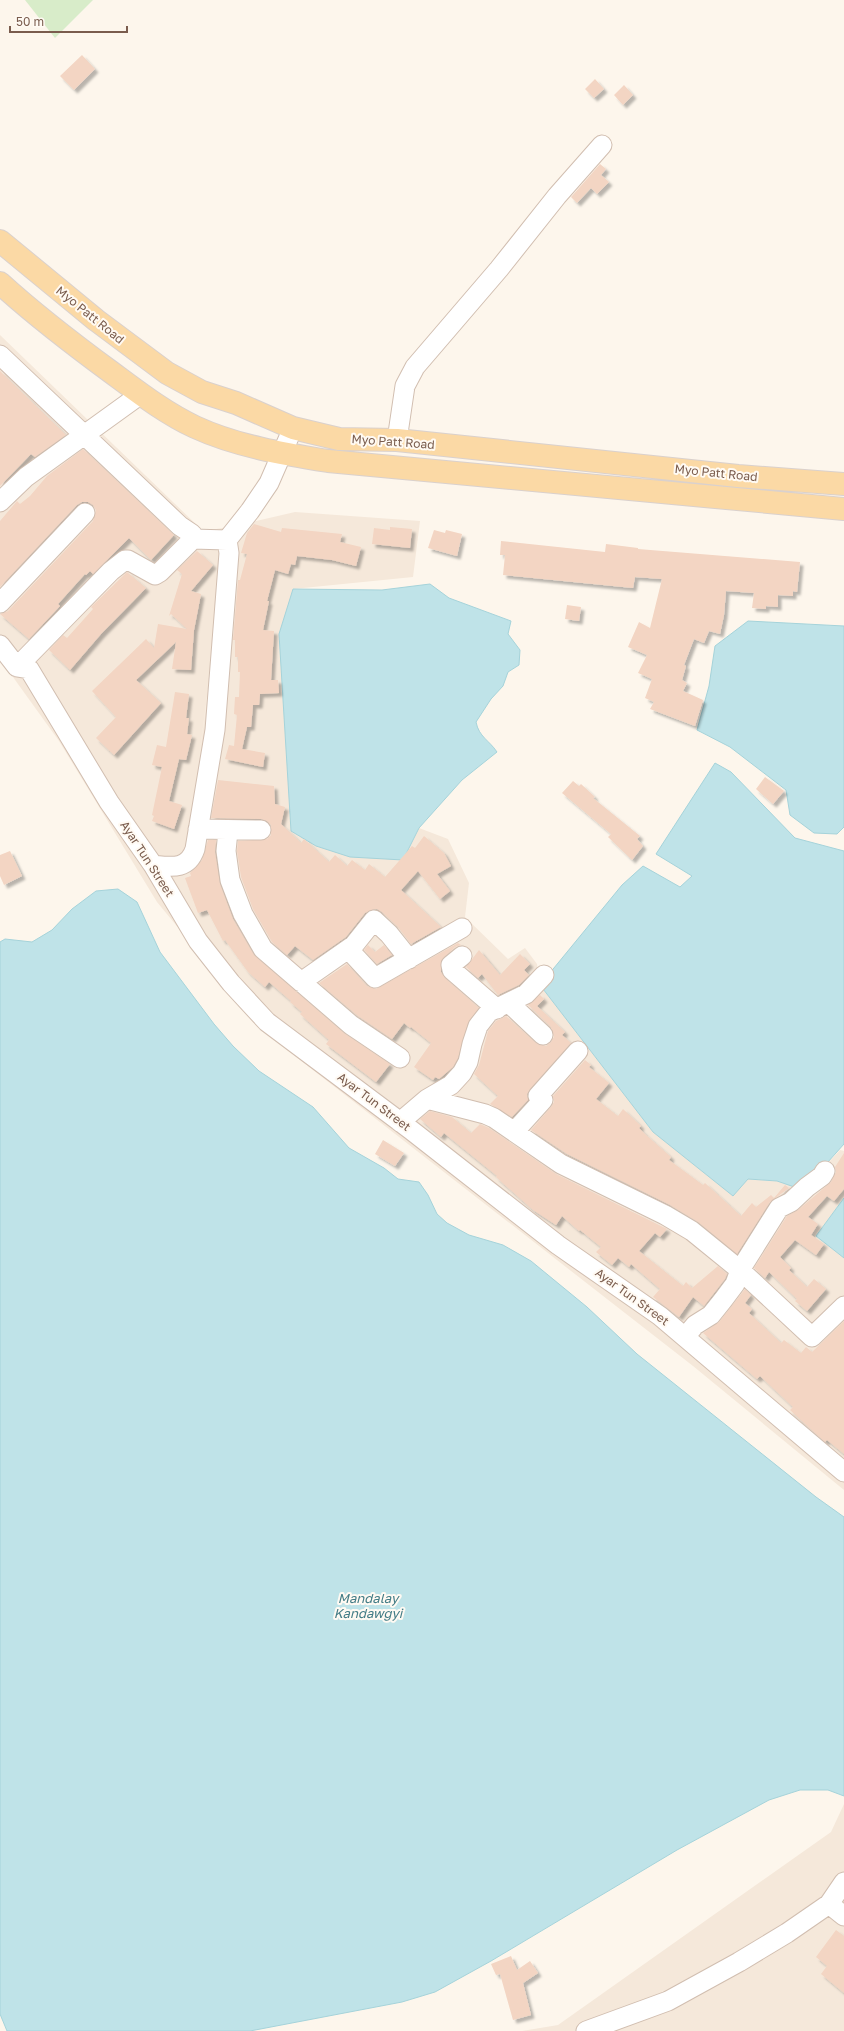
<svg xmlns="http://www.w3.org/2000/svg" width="844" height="2031" font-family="'Golos Text',sans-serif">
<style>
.residential{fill:#f5e8da}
.green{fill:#d8ecc9}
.water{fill:#bfe3e8;stroke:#a5d3da}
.building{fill:#f3d5c3;filter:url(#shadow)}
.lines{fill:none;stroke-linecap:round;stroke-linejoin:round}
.minor-casing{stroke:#d1beb0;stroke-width:21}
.major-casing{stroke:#dad1cd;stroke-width:24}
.minor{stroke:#fff;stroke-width:19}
.major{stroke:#fbd9a5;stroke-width:22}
.labels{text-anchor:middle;stroke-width:4;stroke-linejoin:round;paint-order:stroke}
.street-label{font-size:12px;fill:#7a5c4d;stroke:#fffaf3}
.water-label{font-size:13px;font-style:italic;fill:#437c86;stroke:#fffaf3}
</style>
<defs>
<filter id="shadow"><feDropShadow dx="3.5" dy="3.5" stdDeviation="1" flood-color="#0004"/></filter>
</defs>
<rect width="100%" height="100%" fill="#fdf6ec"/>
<path class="residential" d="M 0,335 L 203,531 L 229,527 L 198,766 L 230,527 L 295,512 L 420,521 L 413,577 L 293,589 L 403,860 L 419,828 L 448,839 L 469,883 L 465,917 L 508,959 L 525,948 L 537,964 L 540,985 L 653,1132 L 733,1196 L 748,1179 L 777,1181 L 803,1190 L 840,1150 L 844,1151 L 844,1198 L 816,1236 L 844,1258 L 844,1490 L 693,1366 L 263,1031 L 157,902 L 59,741 L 0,659 Z
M 844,1804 L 844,2031 L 522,2031 L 558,2025 L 831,1832 Z"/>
<path class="green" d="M 25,0 L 93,0 L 55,38 Z"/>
<path class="water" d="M 430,584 L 449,598 L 511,621 L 508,634 L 520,650 L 519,665 L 508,672 L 503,686 L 491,699 L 476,722 C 479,737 489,740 497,752 L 462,780 L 419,828 L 403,860 L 350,857 L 316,846 L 291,831 L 279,634 L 293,589 L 382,590 Z
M 748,621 L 844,626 L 844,827 L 837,834 L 814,833 L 790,815 L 786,790 L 730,747 L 697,730 L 709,686 L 715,646 Z
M 715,763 L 731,772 L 795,838 L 844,851 L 844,1144 L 803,1190 L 777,1181 L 748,1179 L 733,1196 L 653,1132 L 540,985 L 622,885 L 643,866 L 680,887 L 692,876 L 656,854 Z
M 118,889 L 137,902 L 160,952 L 214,1024 L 233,1046 L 259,1071 L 313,1107 L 349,1148 L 384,1168 L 398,1179 L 419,1182 L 428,1195 L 437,1214 L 447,1223 L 469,1235 L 503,1245 L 531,1261 L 587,1307 L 637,1354 L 816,1497 L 844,1517 L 844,1796 L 828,1790 L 800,1790 L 769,1800 L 677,1850 L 491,1961 L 435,1992 L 402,2002 L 250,2031 L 7,2031 L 0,2014 L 0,942 L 5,939 L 32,942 L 52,930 L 72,909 L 96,891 Z
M 844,1198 L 844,1258 L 816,1236 Z"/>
<path class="building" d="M 82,55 L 95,69 L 74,90 L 60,76 Z
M 595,79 L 604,89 L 594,98 L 585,89 Z
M 624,85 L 633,95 L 623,105 L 614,95 Z
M 600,164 L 606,169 L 601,175 L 609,182 L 597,194 L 591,188 L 577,203 L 571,197 Z
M 0,371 L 66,435 L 35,457 L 31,454 L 0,486 Z
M 83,449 L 174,535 L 151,560 L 129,538 L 93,574 L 90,571 L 86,575 L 85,574 L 58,604 L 60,606 L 29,639 L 0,614 L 8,611 L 93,521 L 96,510 L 93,505 L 88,502 L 82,502 L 77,505 L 0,587 L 0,521 L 17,501 L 20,504 L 30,496 L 47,476 Z
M 254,524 L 281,532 L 282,528 L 342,534 L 340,542 L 361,547 L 356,566 L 332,560 L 297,556 L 295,565 L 291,564 L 288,574 L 275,570 L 267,601 L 269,601 L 263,630 L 274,631 L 271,680 L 278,680 L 279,693 L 260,694 L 259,705 L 253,705 L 251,727 L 247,727 L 242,749 L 265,753 L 263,767 L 225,759 L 229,745 L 234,746 L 237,715 L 234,714 L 235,697 L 239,697 L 240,672 L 238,672 L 238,657 L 235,657 L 235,640 L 233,640 L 238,580 L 240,580 L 247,554 L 241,553 L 247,533 Z
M 390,527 L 412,529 L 410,548 L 372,544 L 374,528 L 390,530 Z
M 434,530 L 445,533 L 446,530 L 462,534 L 457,556 L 428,548 Z
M 501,541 L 605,552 L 606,544 L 638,548 L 638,549 L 800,562 L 797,592 L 793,591 L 793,596 L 778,595 L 778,607 L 766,606 L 766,609 L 752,608 L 754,593 L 726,591 L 724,615 L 720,634 L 709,631 L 704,643 L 694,639 L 684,665 L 686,666 L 682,680 L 687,683 L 683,691 L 703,700 L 695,726 L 650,709 L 654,702 L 645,698 L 652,679 L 638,673 L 647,655 L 628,647 L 639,622 L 650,628 L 662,579 L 635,577 L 633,588 L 503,575 L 505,555 L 500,555 Z
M 197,551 L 213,565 L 191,591 L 201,594 L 194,630 L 191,670 L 172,669 L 176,642 L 136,680 L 161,703 L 114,755 L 96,738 L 116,717 L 92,691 L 146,639 L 154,648 L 158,624 L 187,629 L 171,614 L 169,616 L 182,574 L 177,570 Z
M 127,572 L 146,588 L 101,634 L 70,670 L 49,650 L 63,635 L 67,638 L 93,609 L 91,607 Z
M 567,605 L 581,607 L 579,621 L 565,619 Z
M 175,692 L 189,694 L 186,718 L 189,718 L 187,734 L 192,735 L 186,760 L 179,759 L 169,801 L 182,805 L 174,829 L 152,821 L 154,816 L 152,815 L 162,767 L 152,765 L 157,745 L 166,747 Z
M 765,777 L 784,791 L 773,804 L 756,789 Z
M 218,780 L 274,786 L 275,804 L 285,807 L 281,824 L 301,843 L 304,839 L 329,862 L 335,855 L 347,866 L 352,860 L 365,870 L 369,864 L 385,877 L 412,846 L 415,848 L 424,836 L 444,853 L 451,866 L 437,874 L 450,891 L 440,899 L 418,871 L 401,890 L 441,927 L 411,944 L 398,927 L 382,912 L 377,909 L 371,910 L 365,913 L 346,937 L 313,960 L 295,946 L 287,955 L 272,942 L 253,909 L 241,877 L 237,851 L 238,841 L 267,839 L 271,835 L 271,825 L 267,821 L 261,819 L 211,818 Z
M 573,781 L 579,786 L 581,784 L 595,797 L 593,798 L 640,836 L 637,839 L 643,846 L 632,860 L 608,837 L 611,834 L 562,793 Z
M 208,840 L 216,840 L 215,852 L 220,884 L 233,919 L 254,955 L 344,1033 L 390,1064 L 376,1082 L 326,1044 L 329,1040 L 300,1014 L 302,1012 L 290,1002 L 291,1001 L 269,982 L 265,987 L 248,972 L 225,940 L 223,941 L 207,910 L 198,913 L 185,878 L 191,876 L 190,873 L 202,860 Z
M 10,851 L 22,876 L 4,885 L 0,876 L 0,855 Z
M 458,943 L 461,945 L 455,947 L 441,961 L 441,972 L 445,978 L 479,1008 L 468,1023 L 458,1058 L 453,1067 L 439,1079 L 435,1077 L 433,1080 L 414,1067 L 431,1043 L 411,1027 L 410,1028 L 404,1023 L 392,1039 L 358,1016 L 319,983 L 347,964 L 367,986 L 376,989 Z
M 368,945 L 375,952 L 384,945 L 392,955 L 377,964 L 364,950 Z
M 479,950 L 500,975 L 520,954 L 530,964 L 524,970 L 529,975 L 519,985 L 498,995 L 482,974 L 478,978 L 466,967 Z
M 540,995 L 544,999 L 537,1006 L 565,1032 L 562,1035 L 571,1043 L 530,1089 L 527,1094 L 528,1100 L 512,1117 L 490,1104 L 498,1096 L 474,1074 L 479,1065 L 488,1031 L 496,1021 L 506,1016 L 536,1043 L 546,1046 L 551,1042 L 554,1037 L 551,1027 L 528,1005 Z
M 585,1060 L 591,1065 L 589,1067 L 609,1083 L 596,1099 L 618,1116 L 623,1109 L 641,1126 L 639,1128 L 646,1135 L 671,1157 L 669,1160 L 703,1185 L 705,1183 L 741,1216 L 752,1203 L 756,1207 L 771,1195 L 774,1198 L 785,1185 L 789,1188 L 770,1202 L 737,1254 L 698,1222 L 670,1205 L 567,1154 L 531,1130 L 551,1107 L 554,1102 L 553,1096 Z
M 430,1111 L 452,1117 L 471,1133 L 480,1124 L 489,1128 L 556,1174 L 667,1229 L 660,1237 L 655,1233 L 639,1251 L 683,1286 L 686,1282 L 692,1288 L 718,1266 L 727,1274 L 725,1279 L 704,1306 L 693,1297 L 679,1317 L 653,1297 L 660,1289 L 631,1264 L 629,1267 L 618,1258 L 612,1265 L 596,1252 L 601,1247 L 580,1230 L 579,1231 L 562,1216 L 556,1225 L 533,1210 L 496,1177 L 497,1176 L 444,1133 L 441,1137 L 420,1119 Z
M 383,1140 L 404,1153 L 395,1166 L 375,1154 Z
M 844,1153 L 844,1189 L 834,1201 L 827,1196 L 808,1217 L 818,1224 L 811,1235 L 824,1244 L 816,1255 L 795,1240 L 780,1257 L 791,1268 L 789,1270 L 807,1287 L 814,1279 L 826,1289 L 807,1311 L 795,1301 L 797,1299 L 769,1272 L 765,1278 L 754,1268 L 787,1216 L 798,1210 L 831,1182 L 836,1172 L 835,1167 Z
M 745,1289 L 751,1295 L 745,1303 L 752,1309 L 749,1313 L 781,1343 L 784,1340 L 801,1353 L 806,1347 L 812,1352 L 844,1321 L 844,1454 L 827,1440 L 825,1442 L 804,1423 L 790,1410 L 793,1407 L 760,1376 L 757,1379 L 703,1333 L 719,1322 Z
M 836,1930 L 844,1936 L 844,1993 L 821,1974 L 827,1966 L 816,1957 Z
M 511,1956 L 517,1970 L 530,1961 L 538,1973 L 523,1983 L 531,2015 L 513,2020 L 500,1974 L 496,1975 L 491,1964 Z"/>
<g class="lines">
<defs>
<path id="minor" d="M 0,355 L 180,526 L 192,534 L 193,539
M 397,440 L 405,386 L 415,367 L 499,269 L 557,196 L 602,145
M 0,502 L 26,477 L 141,394
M 0,603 L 85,513
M 0,645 L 17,667 L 29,669 L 109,802 L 153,865 L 198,941 L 231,983 L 267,1022 L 411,1130 L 558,1245 L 660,1316 L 844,1472
M 17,667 L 111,571 L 125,560 L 128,560 L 155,575 L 160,572 L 193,539 L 227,540
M 198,829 L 261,830
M 228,831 L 226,851 L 230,880 L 243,914 L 263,949 L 351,1025 L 400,1058
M 153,865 C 172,867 188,870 195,849 L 215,730 L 229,553 L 227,540 L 250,511 L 269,483 L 293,428
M 349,950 L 375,978 L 462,928
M 462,956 L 451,965 L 452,970 L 497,1009
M 301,982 L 354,945 L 374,920 L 389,934 L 409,959
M 509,1003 L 543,1035
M 427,1099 L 485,1114 L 494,1118 L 561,1164 L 665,1215 L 692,1231 L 740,1270 L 735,1284 L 723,1300 L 711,1315 L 695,1325 L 685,1337
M 400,1122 L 427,1099 L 451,1085 L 462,1073 L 468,1062 L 472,1044 L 478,1026 L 489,1012 L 526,994 L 544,975
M 515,1131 L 543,1100 L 538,1096 L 578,1051
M 825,1171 L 822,1176 L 807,1187 L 791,1202 L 779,1208 L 740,1270 L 812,1337 L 844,1306
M 829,1904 L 844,1916
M 586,2031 L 668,2001 L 739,1962 L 787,1933 L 829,1904 L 844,1882"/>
<path id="major" d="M 0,241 L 96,320 L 167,373 L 202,392 L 236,403 L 293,428 L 339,439 L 397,440 L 738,476 L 844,484
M 0,283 C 35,315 73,344 111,372 C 138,392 165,413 195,427 C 236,446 284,454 328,461 L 844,509"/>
</defs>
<use href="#minor" class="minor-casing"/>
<use href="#major" class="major-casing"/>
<use href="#minor" class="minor"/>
<use href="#major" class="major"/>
</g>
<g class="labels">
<g class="street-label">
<text transform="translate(90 315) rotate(39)" y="4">Myo Patt Road</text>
<text transform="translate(393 442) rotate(4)" y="4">Myo Patt Road</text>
<text transform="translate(716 473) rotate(6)" y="4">Myo Patt Road</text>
<text transform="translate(147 859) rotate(57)" y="4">Ayar Tun Street</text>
<text transform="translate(374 1102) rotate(37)" y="4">Ayar Tun Street</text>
<text transform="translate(632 1297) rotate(36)" y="4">Ayar Tun Street</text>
</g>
<g class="water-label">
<text x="368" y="1603">Mandalay<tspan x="368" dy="15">Kandawgyi</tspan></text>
</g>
</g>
<path d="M10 26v6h117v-6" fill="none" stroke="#7a5c4d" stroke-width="2"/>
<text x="16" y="26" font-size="12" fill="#7a5c4d" stroke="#fffaf3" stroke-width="3" paint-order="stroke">50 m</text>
</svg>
